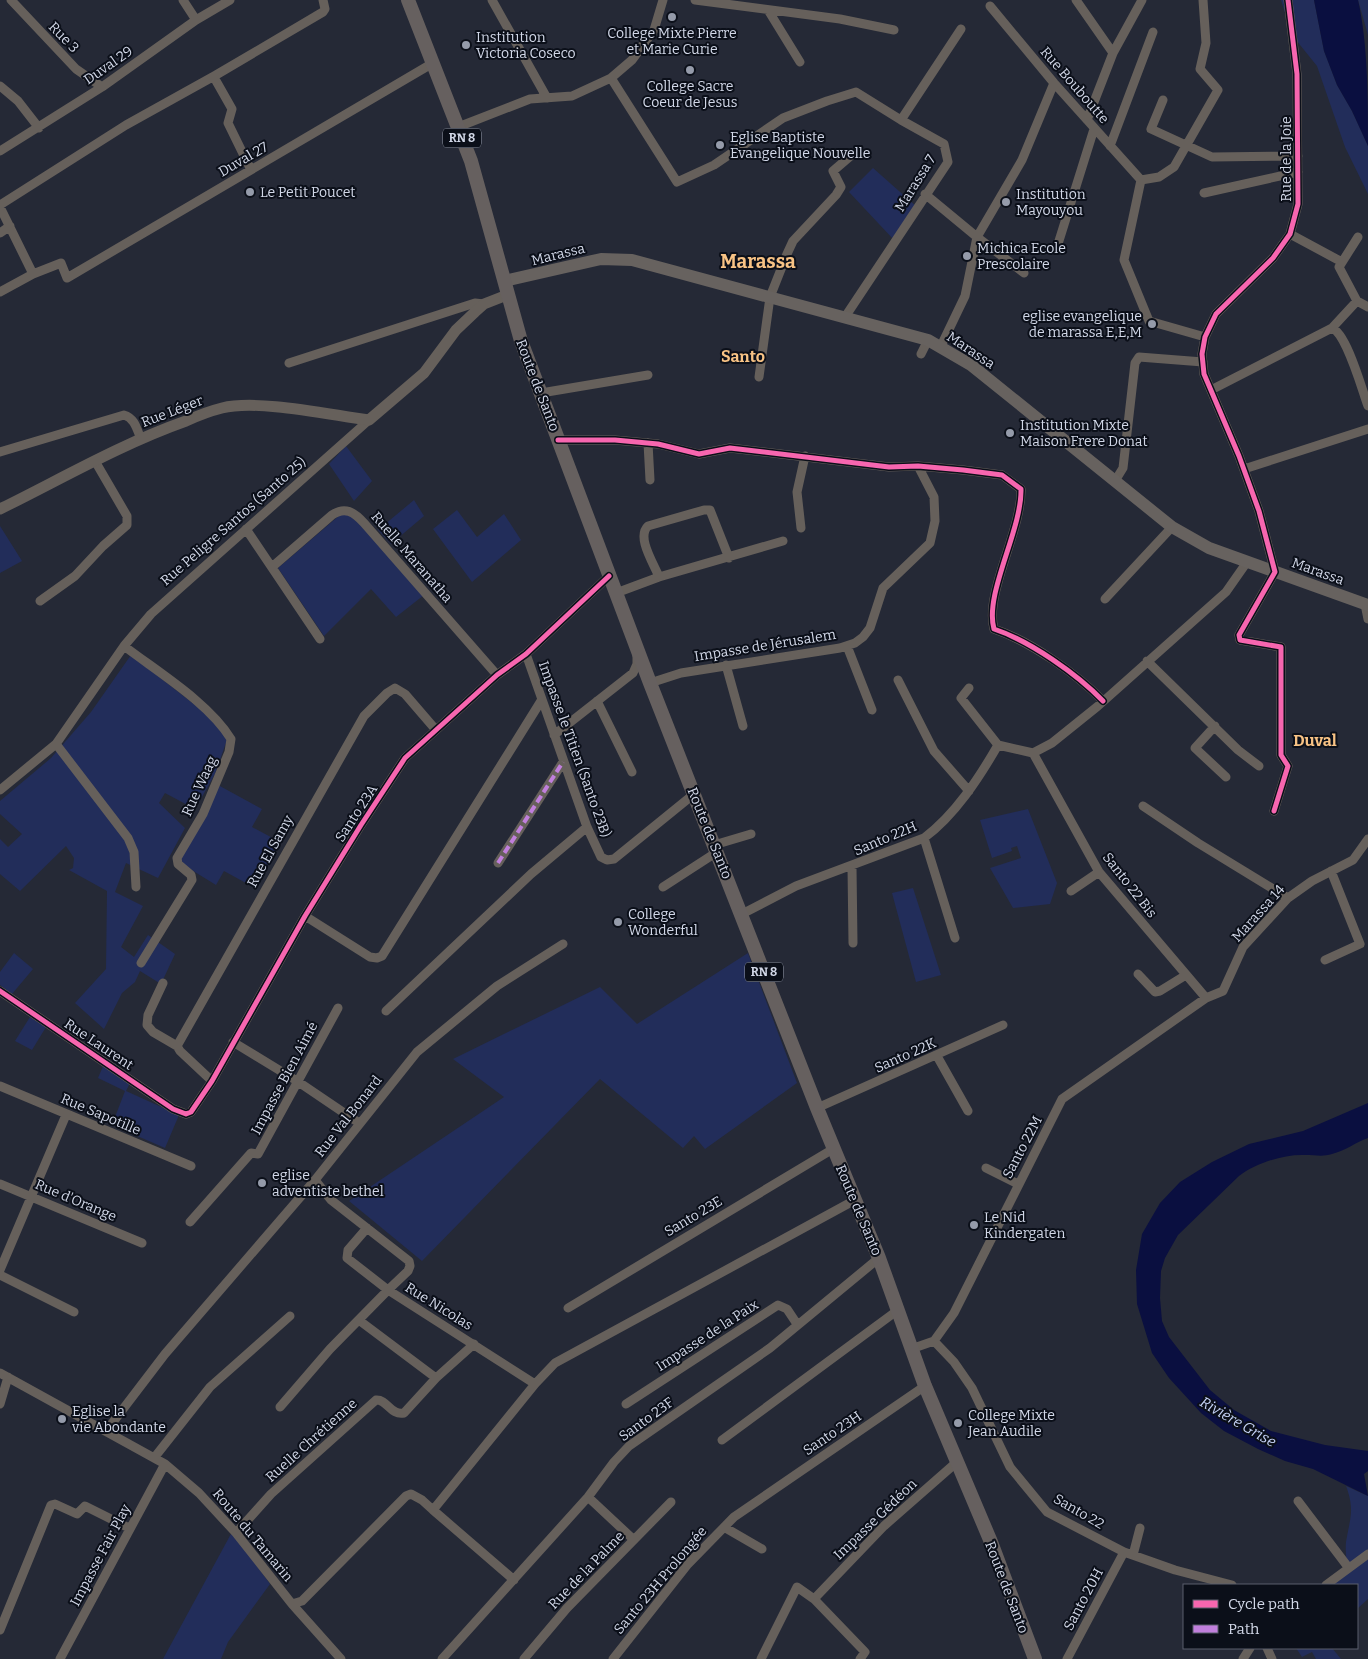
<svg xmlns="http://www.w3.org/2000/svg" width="1368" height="1659" font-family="Bitter,serif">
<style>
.green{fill:#222d5a}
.water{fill:#0a0f40}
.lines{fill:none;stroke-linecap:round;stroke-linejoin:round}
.minor{stroke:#66605b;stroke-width:9}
.tertiary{stroke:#66605b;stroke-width:11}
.secondary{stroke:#67625f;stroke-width:12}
.primary{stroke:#66605f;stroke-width:14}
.quiet{stroke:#c07fdc;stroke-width:4;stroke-dasharray:8 4;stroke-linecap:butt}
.cycleway-casing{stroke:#0b0f19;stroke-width:8}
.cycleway{stroke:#f766af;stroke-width:5}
.poi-dot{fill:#959baa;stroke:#0b0f19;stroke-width:2}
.labels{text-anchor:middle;stroke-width:4;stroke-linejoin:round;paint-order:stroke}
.shield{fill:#0b0f19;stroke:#969caa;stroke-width:1}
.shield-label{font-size:12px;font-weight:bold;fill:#d2d8e8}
.poi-label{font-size:14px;fill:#d2d8e8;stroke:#0b0f19;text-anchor:start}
.street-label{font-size:14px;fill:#d2d8e8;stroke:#0b0f19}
.water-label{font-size:15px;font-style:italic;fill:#c5d2f6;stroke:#0b0f19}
.quarter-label{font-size:16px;font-weight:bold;fill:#f8c385;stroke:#0b0f19}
.district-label{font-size:19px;font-weight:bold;fill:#f8c385;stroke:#0b0f19}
</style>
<rect width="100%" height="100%" fill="#252936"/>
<path class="green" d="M 1281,0 L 1314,0 L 1324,51 L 1337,85 L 1352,111 L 1368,146 L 1368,194 L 1345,147 L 1317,66 L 1292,35 Z
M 1358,0 L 1368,0 L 1368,35 Z
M 873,168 L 917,207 L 894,240 L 849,192 Z
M 346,446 L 372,481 L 354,501 L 329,464 Z
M 414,500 L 424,516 L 391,544 L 378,530 Z
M 348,508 L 424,595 L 396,617 L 371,589 L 324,636 L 278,568 Z
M 457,510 L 477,537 L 504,514 L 521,540 L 472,582 L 433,529 Z
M 0,526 L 22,561 L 0,573 Z
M 131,655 L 204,712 L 228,737 L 215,774 L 195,809 L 165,793 L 159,803 L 185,828 L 158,878 L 126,863 L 115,892 L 143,906 L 121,947 L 134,957 L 148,935 L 175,954 L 161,984 L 140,971 L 135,982 L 122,993 L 104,1029 L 75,1003 L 106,969 L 107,891 L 69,870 L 73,868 L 74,858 L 66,846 L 20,891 L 0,874 L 0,839 L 8,847 L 22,834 L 0,814 L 0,801 L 51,758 L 91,712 Z
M 218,785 L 262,809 L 252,827 L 280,842 L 255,888 L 224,871 L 216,885 L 177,861 Z
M 1028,809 L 1057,883 L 1050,904 L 1013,908 L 990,868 L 1021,858 L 1017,846 L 1011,848 L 1012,851 L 992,858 L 980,820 Z
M 913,888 L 941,975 L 916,982 L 892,893 Z
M 14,953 L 33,969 L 12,994 L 0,985 L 0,972 Z
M 748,953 L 797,1083 L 705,1149 L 694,1136 L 683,1148 L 600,1079 L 422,1261 L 349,1201 L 504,1097 L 453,1059 L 600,987 L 637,1024 Z
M 30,1017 L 46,1027 L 32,1050 L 15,1041 Z
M 104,1064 L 132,1079 L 126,1091 L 179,1115 L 165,1148 L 112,1125 L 125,1091 L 98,1078 Z
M 1346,1486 L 1368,1496 L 1368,1599 L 1357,1609 L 1357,1585 L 1329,1585 L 1347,1570 C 1347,1561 1345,1551 1346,1542 C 1350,1518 1355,1510 1346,1486 Z
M 232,1532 L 270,1584 L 228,1642 L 221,1659 L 163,1659 Z
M 1296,1648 L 1332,1648 L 1341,1659 L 1316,1659 L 1312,1652 L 1302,1657 Z"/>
<path class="water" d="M 1314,0 L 1358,0 C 1368,44 1368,99 1368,146 L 1352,111 L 1337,85 L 1324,51 Z
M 1368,1103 L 1368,1138 C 1356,1142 1345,1151 1332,1154 C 1323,1157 1315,1155 1305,1155 C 1284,1154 1256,1163 1239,1176 L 1178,1235 L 1165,1258 L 1161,1271 L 1160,1298 L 1162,1321 L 1169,1337 L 1210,1390 L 1234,1410 L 1271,1431 L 1325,1445 L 1368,1451 L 1368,1471 L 1364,1474 L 1368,1496 L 1313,1469 L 1285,1461 L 1258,1449 L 1224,1431 L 1201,1413 L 1169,1378 L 1152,1353 L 1137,1304 L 1136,1270 L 1142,1234 L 1160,1203 L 1180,1182 L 1212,1162 L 1249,1144 L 1303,1131 Z"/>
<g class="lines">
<path class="minor" d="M 11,0 L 76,69 L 102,87
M 183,0 L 196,20
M 492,0 L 547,98
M 695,0 L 840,19 L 894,30
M 1076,0 L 1113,53
M 990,6 L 1054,83 L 1141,180
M 768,10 L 800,62
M 611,78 L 677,182 L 714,165 L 783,118 L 827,101 L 856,92 L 901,120
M 0,86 L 18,101 L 39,128
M 1163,100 L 1151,129 L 1212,157 L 1298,156
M 1087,120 L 1113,53 L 1142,0
M 458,127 L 530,99 L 572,96 L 611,78 L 632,60 L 654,30 L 663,0
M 1110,146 L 1153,32
M 0,151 L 102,87 L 196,20 L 230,0
M 251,170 L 228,123 L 232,109 L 215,79 L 216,75 L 323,12 L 325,9 L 323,0
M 1141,180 L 1159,177 L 1174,167 L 1218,90 L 1200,69 L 1206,43 L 1203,0
M 1141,180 L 1124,260 L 1149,321 L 1205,337
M 1204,193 L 1298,172
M 925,194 L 977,237 L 1024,273
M 0,205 L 126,125 L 216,75
M 0,207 L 33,274 L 61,263 L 67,278 L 433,63
M 0,233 L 10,226
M 1290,234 L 1342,262
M 1058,244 L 1094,129
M 0,292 L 33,274
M 1357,301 L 1339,267 L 1358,237
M 845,317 L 948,162 L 944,144 L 901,120 L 961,29
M 1332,328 L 1357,301 L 1368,307
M 941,346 L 965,296 L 977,237 L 1022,160 L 1054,83
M 921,354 L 928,340
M 289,363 L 475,303 L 484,304
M 759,377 L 770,297 L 787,254 L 793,241 L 836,195 L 841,187 L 833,171 L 854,153
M 1211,390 L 1332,328 C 1347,334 1362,390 1368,406
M 541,393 L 648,375
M 558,440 L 615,440 L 658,444 L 699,454 L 730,448 L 889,467 L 918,466 L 963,470 L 1002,475 L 1021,489 C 1022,530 984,594 994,629 C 1030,641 1077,674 1103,701
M 648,443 L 650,480
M 0,452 L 124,415 C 135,418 137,430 141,439
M 1244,469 L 1368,429
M 1115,481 L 1123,468 L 1135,363 L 1139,357 L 1203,362
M 801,528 L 797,492 L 805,456
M 246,529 L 320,639
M 272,567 L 332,515 C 345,506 354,512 364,523 L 497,675
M 659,577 C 654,564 636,537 648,526 L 704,510 L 710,510 L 729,558
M 616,593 L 659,577 L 783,541
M 1105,599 L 1172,527
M 40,601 L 75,576 L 103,546 L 127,525 L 127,516 L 95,461
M 1365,604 L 1368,619
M 124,646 C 158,672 209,703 231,739 L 229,752 L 203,814 L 177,858 L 178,864 L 191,875 L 192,880 L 141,963
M 847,646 L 872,710
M 526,654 L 587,827 L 601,857 L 607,860 L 614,859 L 694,794
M 1147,661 L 1238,750 L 1259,766
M 726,665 L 743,726
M 898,680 L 934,751 L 969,791
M 650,683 L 681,673 L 840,648 L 855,643 L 863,637 L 870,628 L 883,588 L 930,543 L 935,521 L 934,497 L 918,466
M 969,688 L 961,698 L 998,745
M 597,701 L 632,772
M 1215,726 L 1195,748 L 1226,777
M 554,735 L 633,673 L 637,664 L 637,654
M 56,744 L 128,838 L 134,852 L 136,887
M 1033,753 L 1099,872 L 1206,998
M 1033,753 L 1052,743 L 1098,706 L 1226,592 L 1247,562
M 0,790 L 56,744 L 124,646 L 151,614 L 369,420
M 1143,806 L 1198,843 L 1288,898
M 1274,811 L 1288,766 L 1281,755 L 1281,647 L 1240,640 L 1239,635 L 1275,572 L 1259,511 L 1239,456 L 1204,374 L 1202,354 L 1205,337 L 1216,314 L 1273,258 L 1290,234 L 1298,204 L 1297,74 L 1288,0
M 924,838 L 955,938
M 714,845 L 751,834
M 498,863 L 563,762
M 852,867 L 853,943
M 663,887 L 717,852
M 1071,891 L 1099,872
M 742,914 L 796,886 L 924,838 C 955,815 979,778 998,745 L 1033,753
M 305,916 L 370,957 L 377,958 L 382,956 L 541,701
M 1325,960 L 1360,944 L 1331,871
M 1138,974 L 1155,992 L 1160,991 L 1186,975
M 163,983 L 148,1015 L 147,1025 L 153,1032 L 177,1046
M 0,991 L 173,1109 L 186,1114 L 191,1112 L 212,1081 L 305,916 L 361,825 L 405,758 L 497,675 L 526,654 L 609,576
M 386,1011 L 531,874 L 587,827
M 233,1042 L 297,1081 L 359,1123
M 937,1056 L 968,1111
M 212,1081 L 180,1051 L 177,1046 L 364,716 L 387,693 L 395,688 L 405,694 L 436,730
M 0,1086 L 191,1166
M 817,1108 L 1003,1025
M 986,1168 L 1018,1184
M 315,1180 L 331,1200 L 409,1261 L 410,1266 L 408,1271 L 388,1290 L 535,1384
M 0,1184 L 142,1243
M 190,1222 L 251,1153 L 258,1154 L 338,1008
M 0,1270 L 66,1115
M 0,1275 L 74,1312
M 568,1308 L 833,1149
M 360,1321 L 436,1378
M 934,1341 L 954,1362 L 972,1388 L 1010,1467 L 1047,1512 L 1124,1552 L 1175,1570 L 1232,1585
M 911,1349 L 934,1341 L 954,1313 L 1062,1099 L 1206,998 L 1223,991 L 1243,947 L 1288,898 L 1312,881 L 1353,860 L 1368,839
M 0,1373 L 165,1464 L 199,1493 L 236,1533 L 292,1604 L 341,1659
M 0,1404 L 8,1377
M 626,1404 L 778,1305 L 787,1309 L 797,1324
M 280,1407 L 330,1349 L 388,1290 L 347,1258 L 348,1250 L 367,1228
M 107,1430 L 165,1354 L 315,1180 L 417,1052 L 497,986 L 563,944
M 722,1440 L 898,1310
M 154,1458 L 210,1387 L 290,1316
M 588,1497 L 634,1540
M 1298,1501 L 1348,1567
M 724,1527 L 762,1549
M 236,1533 L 271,1494 L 376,1400 C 387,1399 391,1416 404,1413 L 436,1378 L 474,1344
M 1133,1555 L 1140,1528
M 514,1580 L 433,1510 L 535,1384 L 555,1363 L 855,1200
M 1326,1585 L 1368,1554
M 814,1599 L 884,1526 L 958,1461
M 292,1604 L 302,1601 L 406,1496 L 411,1494 L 422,1500 L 433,1510
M 0,1630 L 51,1505 L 55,1504 L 77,1514 L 85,1506 L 129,1528
M 1267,1648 L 1272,1659
M 60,1659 L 165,1464
M 442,1659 L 588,1497 L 614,1462 L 629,1446 L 770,1348 L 879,1258
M 524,1659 L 567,1608 L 671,1502
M 613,1659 L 688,1564 L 734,1517 L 925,1386
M 761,1659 L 797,1587 L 814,1599 L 865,1652 L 860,1659
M 1067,1659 L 1124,1552
M 1243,1659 L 1250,1648"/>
<path class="tertiary" d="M 0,509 C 61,479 121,444 186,421 C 197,416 210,411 222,408 C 258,399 330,415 369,420 L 424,373 L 456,330 L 475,312 L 484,304 L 507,295"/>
<path class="secondary" d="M 504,281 L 601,259 L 632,260 L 928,340 L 971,365 L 1172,527 L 1209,548 L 1368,605"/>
<path class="primary" d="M 408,0 L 471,161 L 521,341 L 650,683 L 817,1108 L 879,1258 L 925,1386 L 991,1542 L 1035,1659"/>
<path class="quiet" d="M 498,863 L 563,762"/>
<defs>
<path id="cycleway" d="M 558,440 L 615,440 L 658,444 L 699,454 L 730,448 L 889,467 L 918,466 L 963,470 L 1002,475 L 1021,489 C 1022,530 984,594 994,629 C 1030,641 1077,674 1103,701
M 1274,811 L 1288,766 L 1281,755 L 1281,647 L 1240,640 L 1239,635 L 1275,572 L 1259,511 L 1239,456 L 1204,374 L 1202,354 L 1205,337 L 1216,314 L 1273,258 L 1290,234 L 1298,204 L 1297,74 L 1288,0
M 0,991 L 173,1109 L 186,1114 L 191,1112 L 212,1081 L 305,916 L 361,825 L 405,758 L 497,675 L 526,654 L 609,576"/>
</defs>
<use href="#cycleway" class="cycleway-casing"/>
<use href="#cycleway" class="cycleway"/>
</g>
<g class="poi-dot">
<circle cx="672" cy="17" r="5"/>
<circle cx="466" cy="45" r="5"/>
<circle cx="690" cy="70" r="5"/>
<circle cx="720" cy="145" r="5"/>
<circle cx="250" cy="192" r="5"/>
<circle cx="1006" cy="202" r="5"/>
<circle cx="967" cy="256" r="5"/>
<circle cx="1152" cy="324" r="5"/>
<circle cx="1010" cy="433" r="5"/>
<circle cx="618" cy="922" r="5"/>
<circle cx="262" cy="1183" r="5"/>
<circle cx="974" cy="1225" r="5"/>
<circle cx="62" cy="1419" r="5"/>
<circle cx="958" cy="1423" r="5"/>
</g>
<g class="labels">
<g class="shield">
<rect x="443" y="128.5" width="38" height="19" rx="4"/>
<rect x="745" y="962.5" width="38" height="19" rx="4"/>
</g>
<g class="shield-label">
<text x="462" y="142">RN 8</text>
<text x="764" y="976">RN 8</text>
</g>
<g class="poi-label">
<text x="672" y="38" text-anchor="middle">College Mixte Pierre<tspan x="672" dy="16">et Marie Curie</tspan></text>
<text x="476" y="42">Institution<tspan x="476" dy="16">Victoria Coseco</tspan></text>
<text x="690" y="91" text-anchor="middle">College Sacre<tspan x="690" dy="16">Coeur de Jesus</tspan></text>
<text x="730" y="142">Eglise Baptiste<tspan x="730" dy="16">Evangelique Nouvelle</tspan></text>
<text x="260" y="197">Le Petit Poucet</text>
<text x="1016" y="199">Institution<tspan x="1016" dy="16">Mayouyou</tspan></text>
<text x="977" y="253">Michica Ecole<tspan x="977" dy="16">Prescolaire</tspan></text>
<text x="1142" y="321" text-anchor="end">eglise evangelique<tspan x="1142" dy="16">de marassa E,E,M</tspan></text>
<text x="1020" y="430">Institution Mixte<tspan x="1020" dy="16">Maison Frere Donat</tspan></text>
<text x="628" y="919">College<tspan x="628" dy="16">Wonderful</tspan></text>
<text x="272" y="1180">eglise<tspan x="272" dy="16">adventiste bethel</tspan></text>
<text x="984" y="1222">Le Nid<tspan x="984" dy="16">Kindergaten</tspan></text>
<text x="72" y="1416">Eglise la<tspan x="72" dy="16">vie Abondante</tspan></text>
<text x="968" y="1420">College Mixte<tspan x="968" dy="16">Jean Audile</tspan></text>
</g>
<g class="street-label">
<text transform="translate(64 37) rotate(46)" y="5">Rue 3</text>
<text transform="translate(108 65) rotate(-35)" y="5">Duval 29</text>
<text transform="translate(1075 85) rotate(49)" y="5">Rue Bouboutte</text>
<text transform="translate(243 159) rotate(-30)" y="5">Duval 27</text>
<text transform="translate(1286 159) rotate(-90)" y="5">Rue de la Joie</text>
<text transform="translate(915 183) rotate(-58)" y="5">Marassa 7</text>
<text transform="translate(558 254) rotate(-14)" y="5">Marassa</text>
<text transform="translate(971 350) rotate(34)" y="5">Marassa</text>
<text transform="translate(538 385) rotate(69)" y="5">Route de Santo</text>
<text transform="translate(172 411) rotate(-21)" y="5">Rue Léger</text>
<text transform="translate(233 521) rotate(-41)" y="5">Rue Peligre Santos (Santo 25)</text>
<text transform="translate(412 557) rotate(49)" y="5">Ruelle Maranatha</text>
<text transform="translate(1318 571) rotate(20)" y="5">Marassa</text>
<text transform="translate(765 645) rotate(-9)" y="5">Impasse de Jérusalem</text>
<text transform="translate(575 749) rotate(70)" y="5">Impasse le Titien (Santo 23B)</text>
<text transform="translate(199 786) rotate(-65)" y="5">Rue Waag</text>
<text transform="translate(356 813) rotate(-57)" y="5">Santo 23A</text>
<text transform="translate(710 833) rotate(68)" y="5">Route de Santo</text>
<text transform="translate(885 838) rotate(-23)" y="5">Santo 22H</text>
<text transform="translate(270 851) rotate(-61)" y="5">Rue El Samy</text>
<text transform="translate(1130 885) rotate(52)" y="5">Santo 22 Bis</text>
<text transform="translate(1258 913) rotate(-48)" y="5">Marassa 14</text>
<text transform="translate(99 1044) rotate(34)" y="5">Rue Laurent</text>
<text transform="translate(905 1055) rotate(-24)" y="5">Santo 22K</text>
<text transform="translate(284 1078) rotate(-62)" y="5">Impasse Bien Aimé</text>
<text transform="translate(101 1114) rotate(23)" y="5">Rue Sapotille</text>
<text transform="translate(348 1116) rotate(-52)" y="5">Rue Val Bonard</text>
<text transform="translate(1022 1147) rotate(-62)" y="5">Santo 22M</text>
<text transform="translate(76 1200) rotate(23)" y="5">Rue d'Orange</text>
<text transform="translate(859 1210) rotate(67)" y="5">Route de Santo</text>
<text transform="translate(693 1216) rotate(-31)" y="5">Santo 23E</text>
<text transform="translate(439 1306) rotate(32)" y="5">Rue Nicolas</text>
<text transform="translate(707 1335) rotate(-33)" y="5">Impasse de la Paix</text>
<text transform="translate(646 1419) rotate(-36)" y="5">Santo 23F</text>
<text transform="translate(832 1433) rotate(-34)" y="5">Santo 23H</text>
<text transform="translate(311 1440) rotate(-42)" y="5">Ruelle Chrétienne</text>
<text transform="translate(1079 1511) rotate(30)" y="5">Santo 22</text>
<text transform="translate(875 1519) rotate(-44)" y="5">Impasse Gédéon</text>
<text transform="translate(253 1535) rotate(50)" y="5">Route du Tamarin</text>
<text transform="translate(100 1555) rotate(-62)" y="5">Impasse Fair Play</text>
<text transform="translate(586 1570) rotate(-46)" y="5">Rue de la Palme</text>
<text transform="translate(660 1580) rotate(-50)" y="5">Santo 23H Prolongée</text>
<text transform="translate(1007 1587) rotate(69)" y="5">Route de Santo</text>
<text transform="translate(1083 1599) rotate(-62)" y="5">Santo 20H</text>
</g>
<g class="water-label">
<text transform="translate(1238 1422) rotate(30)" y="5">Rivière Grise</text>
</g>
<g class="quarter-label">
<text x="743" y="362">Santo</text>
<text x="1315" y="746">Duval</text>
</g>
<g class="district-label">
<text x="758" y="268">Marassa</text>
</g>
</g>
<rect x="1183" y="1584" width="175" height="65" fill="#0b0f19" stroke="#5b5f6c"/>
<rect x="1193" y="1600" width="25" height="8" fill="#f766af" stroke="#5b5f6c"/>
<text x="1228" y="1609" font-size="15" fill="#d2d8e8">Cycle path</text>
<rect x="1193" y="1625" width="25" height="8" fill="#c07fdc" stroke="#5b5f6c"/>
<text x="1228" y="1634" font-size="15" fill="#d2d8e8">Path</text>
</svg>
